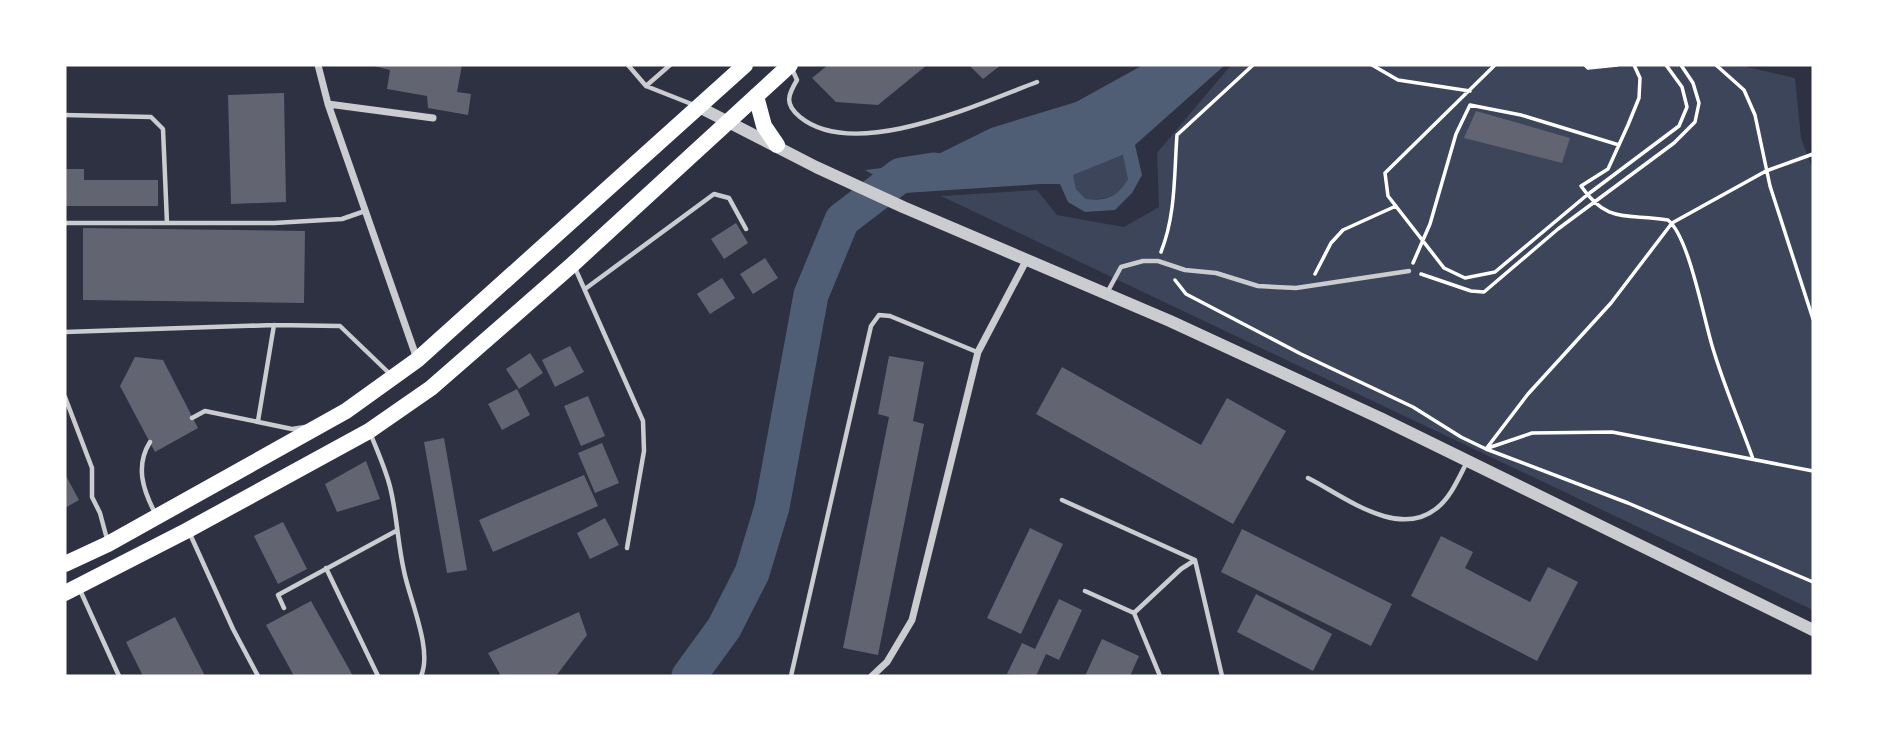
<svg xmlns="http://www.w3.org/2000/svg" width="1878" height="741" font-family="'DejaVu Sans',sans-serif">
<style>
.green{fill:#3c4559}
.water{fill:#4f5d75;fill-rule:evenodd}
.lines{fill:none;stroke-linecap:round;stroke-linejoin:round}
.river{stroke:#4f5d75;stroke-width:35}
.building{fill:#626471}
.path{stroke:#fff;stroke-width:3.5}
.service{stroke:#caccd0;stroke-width:4.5}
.minor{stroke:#caccd0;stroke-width:7}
.tertiary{stroke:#caccd0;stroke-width:12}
.primary{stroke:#fff;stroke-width:16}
</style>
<rect width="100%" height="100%" fill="#2d3142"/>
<path class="green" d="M 1231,65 L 1738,65 L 1795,78 L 1801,138 L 1813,170 L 1813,610 L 941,196 L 1037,190 L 1057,215 L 1124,227 L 1159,207 L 1157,153 Z
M 1124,155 C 1125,162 1129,171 1128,178 C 1125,197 1101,200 1086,199 L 1076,189 L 1072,175 Z"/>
<path class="water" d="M 1143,65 L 1225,65 L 1135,145 L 1142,175 L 1132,193 L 1115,210 L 1085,212 L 1068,202 L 1060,184 L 1041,184 L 905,193 L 865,170 L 918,164 L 991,128 L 1076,102 ZM 1123,155 L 1128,179 C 1118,197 1106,201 1086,199 L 1076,189 L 1073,175 Z"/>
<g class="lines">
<path class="river" d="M 689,676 L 724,628 L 752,573 L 772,507 L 811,295 L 842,220 L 901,175 L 934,170"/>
</g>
<path class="building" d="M 370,65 L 462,65 L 457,92 L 471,94 L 468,115 L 428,108 L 427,96 L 387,89 L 390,70 Z
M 828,65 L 927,65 L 878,105 L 836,102 L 812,78 Z
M 969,65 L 1001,65 L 983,79 Z
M 284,93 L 286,202 L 231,204 L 228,95 Z
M 1476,111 L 1570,138 L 1562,163 L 1464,138 Z
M 65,169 L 84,169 L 84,180 L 158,180 L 158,206 L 65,206 Z
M 736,223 L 748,243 L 724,259 L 711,239 Z
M 83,228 L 305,231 L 304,303 L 83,300 Z
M 765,258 L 778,278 L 753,294 L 740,274 Z
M 722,278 L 735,298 L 710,314 L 697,294 Z
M 570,346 L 584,372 L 555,387 L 542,360 Z
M 530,353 L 543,373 L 519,389 L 506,369 Z
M 889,356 L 924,362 L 913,421 L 924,424 L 878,655 L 843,648 L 889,417 L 878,414 Z
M 135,357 L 163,360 L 198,428 L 155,452 L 120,386 Z
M 1062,367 L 1201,445 L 1227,398 L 1286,431 L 1233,524 L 1036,414 Z
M 517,389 L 530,415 L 502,430 L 488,404 Z
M 588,396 L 605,436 L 581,446 L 564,406 Z
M 444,438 L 467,570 L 447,573 L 424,442 Z
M 602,443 L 619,483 L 595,493 L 578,453 Z
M 366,461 L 380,499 L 337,512 L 325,484 Z
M 65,474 L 79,500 L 65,508 Z
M 584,475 L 598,506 L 493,552 L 479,520 Z
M 605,518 L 619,545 L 590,559 L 577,533 Z
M 283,522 L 307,569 L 278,584 L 254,536 Z
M 1030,528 L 1063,544 L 1021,634 L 987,618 Z
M 1242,529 L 1392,604 L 1371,646 L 1221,572 Z
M 1441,536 L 1473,552 L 1465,568 L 1530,602 L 1548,567 L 1578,582 L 1537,661 L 1411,596 Z
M 1256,594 L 1332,634 L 1313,671 L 1237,632 Z
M 1059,599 L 1082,610 L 1059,660 L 1046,654 L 1036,676 L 1007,674 L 1022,643 L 1035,649 Z
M 311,601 L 353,676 L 294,676 L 266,625 Z
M 579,612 L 587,635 L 556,676 L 501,676 L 488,653 Z
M 175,617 L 205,676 L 143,676 L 126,642 Z
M 1102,639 L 1139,656 L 1130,676 L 1085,676 Z"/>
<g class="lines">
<path class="path" d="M 1372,65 L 1398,80 L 1470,91
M 1495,65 L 1385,173 L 1388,196 L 1444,268 L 1465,278 L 1495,272 L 1587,195 L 1679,126 L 1687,107 L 1682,87 L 1666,65
M 1585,65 L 1588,68 L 1617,65
M 1634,65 L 1640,78 L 1639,98 L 1628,125 L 1608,169 L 1581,186 C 1608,225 1627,213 1668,220 C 1690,238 1704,322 1714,352 C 1725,388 1740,423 1753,459
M 1716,65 L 1744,90 L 1755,115 L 1770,186 L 1813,319
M 1161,252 C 1176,214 1174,175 1177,135 L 1253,65
M 1413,263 L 1430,224 L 1456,134 L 1470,105 L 1521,115 L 1619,145
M 1315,274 L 1331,243 L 1343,230 L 1396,206
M 1421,274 L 1471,291 L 1484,292 L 1558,229 L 1674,143 L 1695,122 L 1699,103 L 1693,83 L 1681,65
M 1175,280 L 1186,294 L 1301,354 L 1413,407 L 1461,437 L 1486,449 L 1628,503 L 1813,582
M 1488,448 L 1532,433 L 1612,432 L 1813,471
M 1486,449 L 1528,394 L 1611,303 L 1672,223 L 1766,171 L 1813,154"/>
<path class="service" d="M 628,65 L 646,86 L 694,105
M 792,69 L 797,80 C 788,95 784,104 800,117 C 855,162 978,104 1037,82
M 646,86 L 670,65
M 65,115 L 151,117 L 163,129 L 167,223
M 65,223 L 274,223 L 342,219 L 365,211
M 575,268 L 643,421 L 644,451 L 627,548
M 585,289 L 714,194 L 729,198 L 746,229
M 1108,291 L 1121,267 L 1143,261 L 1158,261 L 1185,270 L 1216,273 L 1258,286 L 1296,288 L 1409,271
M 65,332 L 274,325 L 340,326 L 390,374
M 65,397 L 92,468 L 92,497 L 100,513 L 107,539
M 192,418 L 205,411 L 292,429 L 305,427
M 258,421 L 274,325
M 371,435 C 378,453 387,472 391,491 C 397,517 398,545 404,571 C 409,598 433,650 421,676
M 150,442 C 135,466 143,490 155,513
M 1308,478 C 1344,496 1398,540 1437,508 C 1451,497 1459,477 1467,462
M 1062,500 L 1195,560 L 1222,676
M 190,534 L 233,629 L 258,676
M 326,568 L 378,676
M 80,590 L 119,676
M 1085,591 L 1134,613
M 284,608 L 278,595 L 396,531
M 791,676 L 871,326 L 879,315 L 890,316 L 977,352
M 1160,676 L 1134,613 L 1181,569 L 1195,560"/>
<path class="minor" d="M 318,65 L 328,104 L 417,359
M 328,104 L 433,118
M 872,676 L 887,662 L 912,620 L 978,352 L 1027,259"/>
<path class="tertiary" d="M 699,107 L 816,167 L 903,207 L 1170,321 L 1380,418 L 1813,630"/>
<path class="primary" d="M 756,96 L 764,126 L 777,145
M 65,564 L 108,544 L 346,411 L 417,360 L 745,65
M 65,593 L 188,530 L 369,431 L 431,388 L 573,264 L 790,65"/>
</g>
<rect width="1878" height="741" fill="none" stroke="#ffffff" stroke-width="133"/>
</svg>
